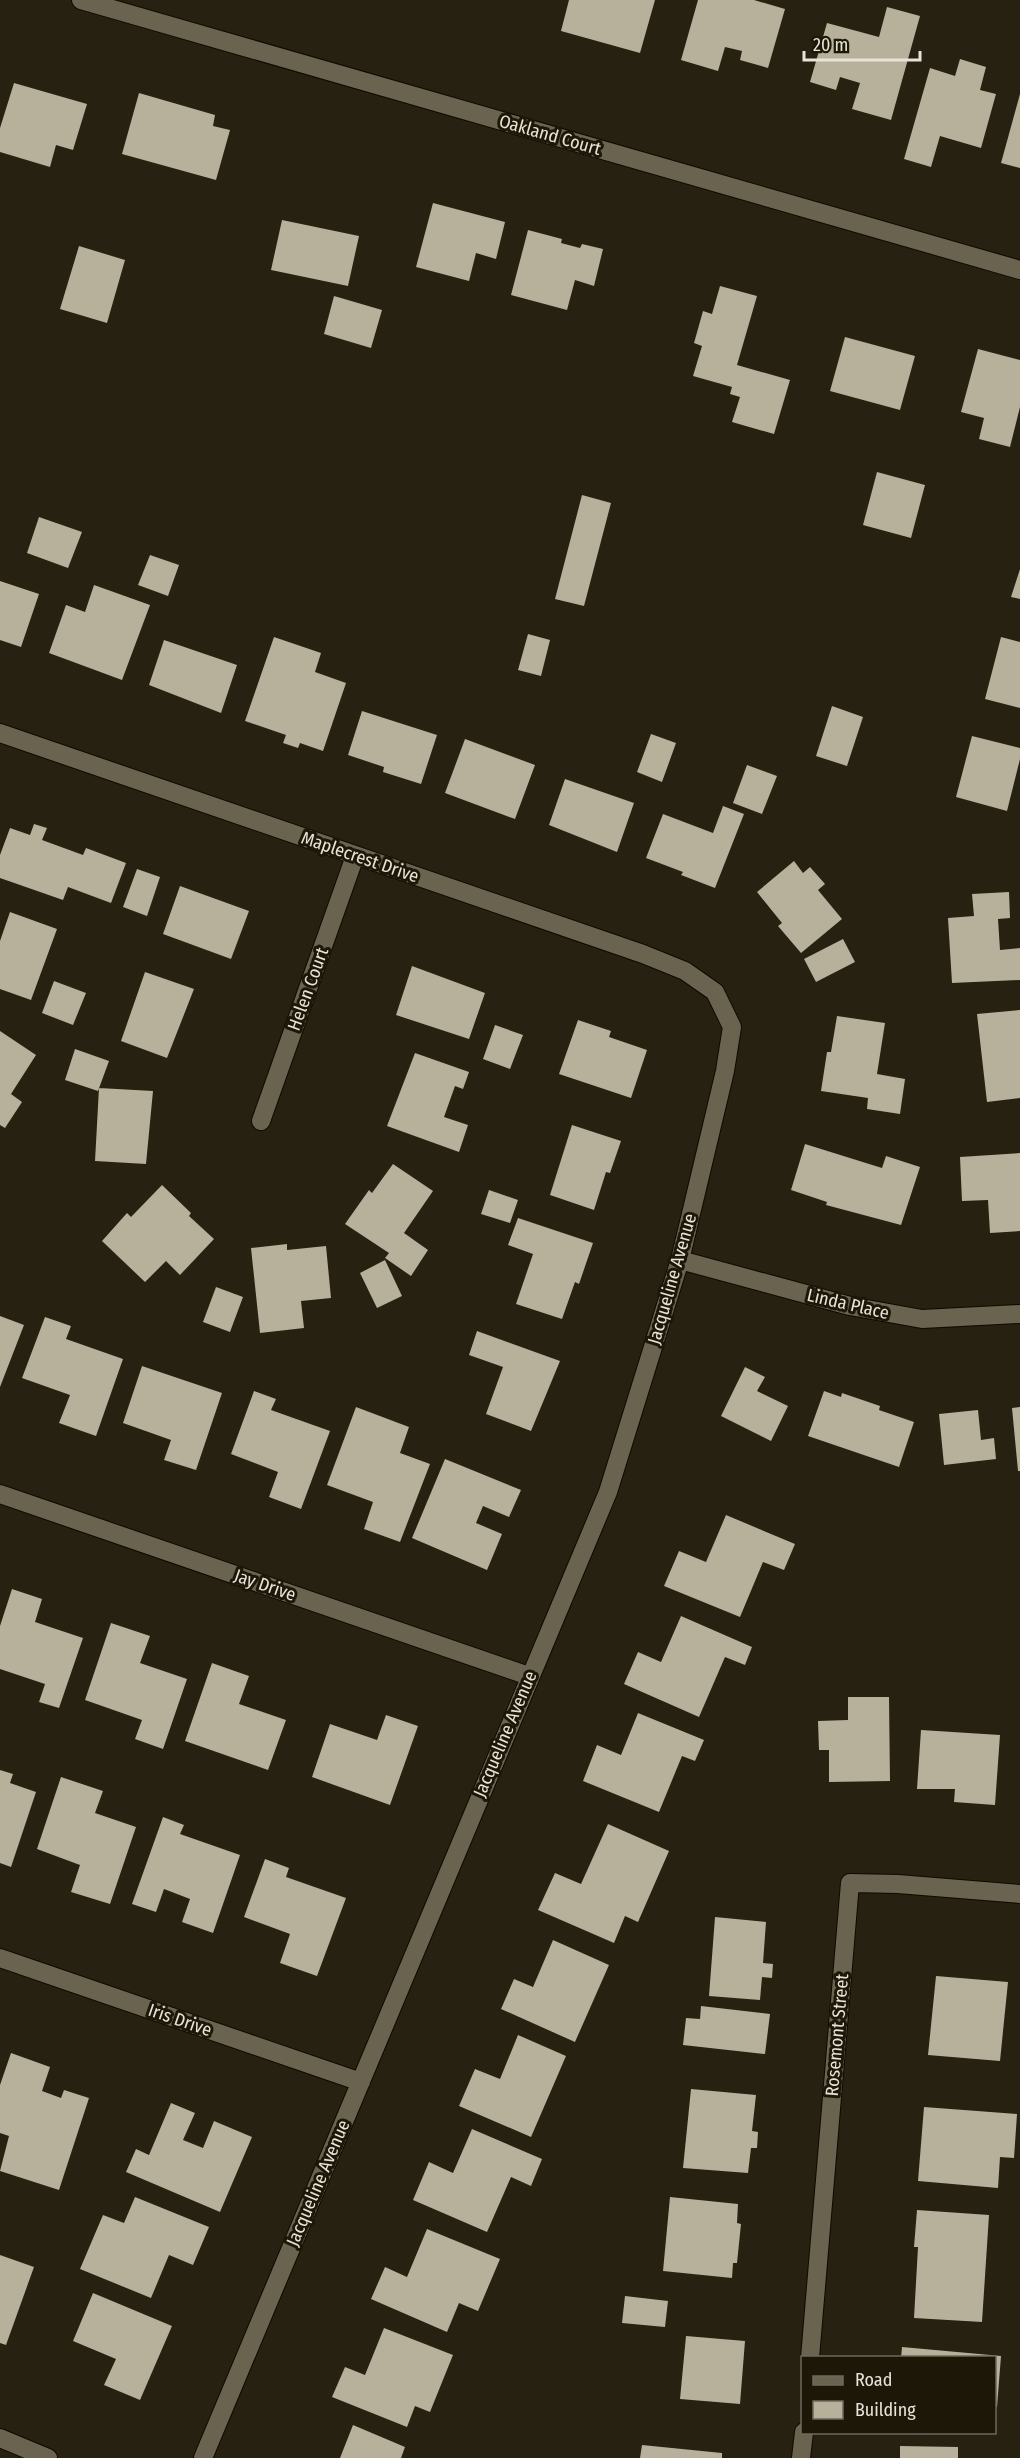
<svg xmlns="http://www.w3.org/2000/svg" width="1020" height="2458" font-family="'Fira Sans Condensed',sans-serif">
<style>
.building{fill:#b7b09b}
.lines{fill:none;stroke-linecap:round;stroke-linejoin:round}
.minor-casing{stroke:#0f0a00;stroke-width:20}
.minor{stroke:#696350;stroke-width:18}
.labels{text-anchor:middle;stroke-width:6;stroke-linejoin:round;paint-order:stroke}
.street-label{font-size:18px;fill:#e7e3d9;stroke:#1d1707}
</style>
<rect width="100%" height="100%" fill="#262110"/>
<path class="building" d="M 569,0 L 655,0 L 640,53 L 561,31 Z
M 698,0 L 754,0 L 785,9 L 768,68 L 740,60 L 742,51 L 725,47 L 718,71 L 681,60 Z
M 887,7 L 920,16 L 891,120 L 852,109 L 860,83 L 840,77 L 836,90 L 810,82 L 827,23 L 879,37 Z
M 960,59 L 986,67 L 980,90 L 996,94 L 981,148 L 940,136 L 931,167 L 904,159 L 930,68 L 955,76 Z
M 14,83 L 87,104 L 73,150 L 56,145 L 50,167 L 0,152 L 0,128 Z
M 139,93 L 215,115 L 213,126 L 230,130 L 216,180 L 122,154 Z
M 1020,94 L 1020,168 L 1001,163 Z
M 433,203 L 505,222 L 496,259 L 476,253 L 469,281 L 416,267 Z
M 282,220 L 359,236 L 348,286 L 271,270 Z
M 528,230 L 562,239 L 561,243 L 580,248 L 582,244 L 603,249 L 594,286 L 575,280 L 567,310 L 511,295 Z
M 79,246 L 125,260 L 107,323 L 60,309 Z
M 720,286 L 757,296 L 737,365 L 790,380 L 774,434 L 732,422 L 740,397 L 730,394 L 732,387 L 693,376 L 702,346 L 694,343 L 703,311 L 712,314 Z
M 334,296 L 382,310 L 371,348 L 324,334 Z
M 845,337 L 915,356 L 900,410 L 830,391 Z
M 978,349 L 1020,360 L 1020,407 L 1010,447 L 979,439 L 984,418 L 961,412 Z
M 877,472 L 925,485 L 911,538 L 863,525 Z
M 582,495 L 611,503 L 584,606 L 555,599 Z
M 39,517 L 82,532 L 68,568 L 27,553 Z
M 150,555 L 179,565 L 168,596 L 138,585 Z
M 1020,569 L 1020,599 L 1011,597 Z
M 0,581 L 39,594 L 21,647 L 0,640 Z
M 94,585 L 150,605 L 122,680 L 49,653 L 66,605 L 85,612 Z
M 528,634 L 550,640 L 541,676 L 518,670 Z
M 274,637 L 321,653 L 315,672 L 346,683 L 323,751 L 300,743 L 298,748 L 283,743 L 286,735 L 245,721 Z
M 1001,637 L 1020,642 L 1020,708 L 985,699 Z
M 164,640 L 237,665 L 221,713 L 149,685 Z
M 832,706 L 863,717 L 847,766 L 816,756 Z
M 362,711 L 437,735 L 421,784 L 383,772 L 384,767 L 348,755 Z
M 651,734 L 676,743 L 662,782 L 637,772 Z
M 972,736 L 1020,748 L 1020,759 L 1007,811 L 956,797 Z
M 465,739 L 535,765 L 515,819 L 445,793 Z
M 747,765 L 777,776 L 762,814 L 733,803 Z
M 565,779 L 634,803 L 617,852 L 549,825 Z
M 723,806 L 744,814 L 715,888 L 681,875 L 683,872 L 646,858 L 663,814 L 713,833 Z
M 34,824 L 47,828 L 42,840 L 83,855 L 86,848 L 126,863 L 111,903 L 68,887 L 63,900 L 0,878 L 0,855 L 10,828 L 30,835 Z
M 794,861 L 803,873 L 810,867 L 825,884 L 818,890 L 842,919 L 801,953 L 778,926 L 782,923 L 757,892 Z
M 137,869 L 160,877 L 147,916 L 123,907 Z
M 180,886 L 249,911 L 231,959 L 163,934 Z
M 1009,892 L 1010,918 L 998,919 L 1000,950 L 1020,948 L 1020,980 L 952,983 L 948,918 L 974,916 L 972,894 Z
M 10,912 L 57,929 L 31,1000 L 0,989 L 0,941 Z
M 843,939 L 855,962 L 816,982 L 804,959 Z
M 412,966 L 485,993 L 469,1039 L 396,1015 Z
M 145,972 L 194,989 L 167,1058 L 121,1041 Z
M 54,981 L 86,993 L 73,1025 L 42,1013 Z
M 1020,1010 L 1020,1098 L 987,1102 L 977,1014 Z
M 837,1016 L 885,1023 L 877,1074 L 905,1079 L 900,1114 L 867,1109 L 868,1098 L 821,1091 L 827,1052 L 831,1052 Z
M 578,1020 L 611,1031 L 609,1037 L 647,1050 L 631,1098 L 559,1074 Z
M 495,1025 L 523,1035 L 510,1069 L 483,1059 Z
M 0,1031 L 36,1055 L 11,1094 L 22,1102 L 5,1128 L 0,1125 Z
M 75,1049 L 109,1061 L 98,1091 L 65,1080 Z
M 415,1053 L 469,1072 L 463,1089 L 455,1086 L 444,1117 L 468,1125 L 459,1152 L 387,1126 Z
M 99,1088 L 153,1091 L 146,1164 L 95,1161 Z
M 572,1125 L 621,1141 L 610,1173 L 606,1172 L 594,1210 L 550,1195 Z
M 805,1144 L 882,1168 L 886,1156 L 920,1167 L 901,1225 L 826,1205 L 827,1202 L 791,1190 Z
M 1020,1153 L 1020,1231 L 990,1233 L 988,1200 L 962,1201 L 960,1157 Z
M 393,1164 L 433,1191 L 404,1233 L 428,1250 L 411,1276 L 385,1258 L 389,1253 L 345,1224 L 369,1190 L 372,1193 Z
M 162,1185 L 191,1213 L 189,1216 L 214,1239 L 180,1275 L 166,1261 L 145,1282 L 102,1241 L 127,1213 L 131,1217 Z
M 489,1190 L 518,1200 L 510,1223 L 481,1214 Z
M 518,1218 L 593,1243 L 579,1284 L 575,1282 L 562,1319 L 516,1304 L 533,1254 L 508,1245 Z
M 287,1244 L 287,1250 L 326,1246 L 331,1298 L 301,1301 L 304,1328 L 260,1333 L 251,1248 Z
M 385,1260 L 402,1296 L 377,1308 L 360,1273 Z
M 216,1287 L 243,1297 L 230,1332 L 203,1322 Z
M 0,1316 L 24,1325 L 0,1387 Z
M 45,1317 L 71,1326 L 66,1339 L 123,1359 L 96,1436 L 59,1423 L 70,1395 L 22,1378 Z
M 477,1331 L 560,1361 L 531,1431 L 486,1414 L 503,1367 L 469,1355 Z
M 142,1366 L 222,1393 L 196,1470 L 164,1460 L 171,1440 L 123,1423 Z
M 745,1367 L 765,1377 L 757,1391 L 788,1406 L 771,1441 L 721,1416 Z
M 254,1391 L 276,1399 L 271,1410 L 330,1431 L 301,1509 L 269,1497 L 278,1472 L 231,1454 Z
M 824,1391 L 841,1397 L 842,1393 L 880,1406 L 879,1410 L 914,1422 L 899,1467 L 808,1436 Z
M 356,1407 L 409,1427 L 400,1453 L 430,1464 L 400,1542 L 364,1529 L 373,1502 L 327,1485 Z
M 1020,1407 L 1020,1471 L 1018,1471 L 1012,1408 Z
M 978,1410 L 981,1440 L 994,1438 L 996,1459 L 944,1465 L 939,1414 Z
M 445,1459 L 521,1490 L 509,1517 L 483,1506 L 476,1523 L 502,1534 L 487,1570 L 412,1538 Z
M 726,1515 L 795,1544 L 784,1570 L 763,1562 L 740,1617 L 664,1586 L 679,1551 L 706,1562 Z
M 12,1589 L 42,1599 L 35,1622 L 83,1638 L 59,1708 L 39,1702 L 45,1684 L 0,1669 L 0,1626 Z
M 681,1616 L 752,1647 L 745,1665 L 725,1657 L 699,1717 L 624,1684 L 638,1652 L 661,1662 Z
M 111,1623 L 150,1636 L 140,1663 L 187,1679 L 163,1749 L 135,1739 L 142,1720 L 85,1700 Z
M 212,1663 L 249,1676 L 239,1704 L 286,1720 L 268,1770 L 185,1741 Z
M 848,1697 L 889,1697 L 890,1781 L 829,1782 L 829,1750 L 819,1750 L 818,1721 L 848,1720 Z
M 638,1713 L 704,1740 L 695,1761 L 682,1756 L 659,1812 L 583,1781 L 597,1745 L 621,1755 Z
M 386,1715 L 418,1726 L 390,1805 L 312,1777 L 330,1724 L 377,1740 Z
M 921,1730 L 1000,1735 L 995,1805 L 954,1802 L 955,1789 L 917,1789 Z
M 0,1770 L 13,1774 L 10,1783 L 36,1792 L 11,1867 L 0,1863 Z
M 61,1777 L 103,1791 L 95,1813 L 136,1827 L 110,1904 L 71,1892 L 80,1865 L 37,1849 Z
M 163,1817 L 184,1825 L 180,1834 L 240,1855 L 213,1933 L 182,1922 L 190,1899 L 164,1889 L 156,1912 L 132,1904 Z
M 608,1824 L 669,1851 L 638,1922 L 625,1916 L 614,1943 L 538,1910 L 555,1873 L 581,1884 Z
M 265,1859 L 289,1868 L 286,1877 L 346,1898 L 317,1976 L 280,1963 L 290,1934 L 244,1917 Z
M 715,1917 L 766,1922 L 763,1963 L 773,1964 L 772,1978 L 762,1977 L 760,2000 L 709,1996 Z
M 553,1940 L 609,1965 L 575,2042 L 501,2009 L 514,1979 L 533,1987 Z
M 936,1976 L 1008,1982 L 1000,2061 L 928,2055 Z
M 701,2006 L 770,2014 L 765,2054 L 683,2045 L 686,2018 L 700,2019 Z
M 518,2035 L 566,2056 L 531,2137 L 459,2106 L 475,2069 L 500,2079 Z
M 11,2053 L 50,2067 L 42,2091 L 61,2098 L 64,2090 L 89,2098 L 59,2190 L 0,2171 L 9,2136 L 0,2133 L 0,2085 Z
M 691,2089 L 756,2095 L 752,2131 L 758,2132 L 757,2148 L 751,2148 L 748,2173 L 683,2168 Z
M 171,2103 L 195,2113 L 183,2140 L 203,2148 L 214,2121 L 252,2137 L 220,2212 L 126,2172 L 136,2149 L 149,2155 Z
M 924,2107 L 1017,2114 L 1014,2158 L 1000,2157 L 998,2188 L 918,2181 Z
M 472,2129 L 542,2159 L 531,2186 L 511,2177 L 487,2232 L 413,2200 L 429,2162 L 453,2173 Z
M 135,2197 L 209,2227 L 193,2265 L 169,2255 L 151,2298 L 80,2269 L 103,2215 L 124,2223 Z
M 670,2197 L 738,2204 L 737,2223 L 741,2224 L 737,2263 L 733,2263 L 732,2278 L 663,2271 Z
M 917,2210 L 989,2215 L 982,2322 L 914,2318 L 918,2247 L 914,2247 Z
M 427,2229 L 500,2259 L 478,2311 L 459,2303 L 447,2332 L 371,2299 L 385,2267 L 407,2277 Z
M 0,2255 L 34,2267 L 6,2345 L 0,2343 Z
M 93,2293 L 172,2326 L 140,2400 L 104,2385 L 116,2359 L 73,2341 Z
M 625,2296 L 668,2301 L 665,2327 L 622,2323 Z
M 384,2328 L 453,2355 L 430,2412 L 415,2406 L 407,2427 L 332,2397 L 345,2367 L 365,2375 Z
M 686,2336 L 745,2341 L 740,2404 L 680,2399 Z
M 902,2347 L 1001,2356 L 997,2407 L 994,2407 L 994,2358 L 901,2358 Z
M 353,2425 L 405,2447 L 401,2458 L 340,2458 Z
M 642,2445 L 722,2453 L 722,2458 L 640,2458 Z
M 900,2446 L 958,2447 L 958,2458 L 900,2458 Z"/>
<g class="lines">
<defs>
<path id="minor" d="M 81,0 L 1020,270
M 0,733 L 643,954 L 685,971 L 715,992 L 732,1027 L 725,1071 L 680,1260 L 608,1492 L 203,2458
M 261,1121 L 355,856
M 680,1260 L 850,1306 L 922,1319 L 1020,1314
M 0,1494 L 529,1676
M 0,1958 L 361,2082
M 810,2358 L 850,1883 L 898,1884 L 1020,1894
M 0,2438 L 48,2458
M 801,2458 L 804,2432"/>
</defs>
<use href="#minor" class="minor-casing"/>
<use href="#minor" class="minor"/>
</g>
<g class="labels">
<g class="street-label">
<text transform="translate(550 135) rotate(16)" y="6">Oakland Court</text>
<text transform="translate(360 857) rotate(19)" y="6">Maplecrest Drive</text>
<text transform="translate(308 989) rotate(-70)" y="6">Helen Court</text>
<text transform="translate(672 1279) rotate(-74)" y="6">Jacqueline Avenue</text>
<text transform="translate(848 1304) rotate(13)" y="6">Linda Place</text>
<text transform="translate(265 1585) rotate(19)" y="6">Jay Drive</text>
<text transform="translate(505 1734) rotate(-67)" y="6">Jacqueline Avenue</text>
<text transform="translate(180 2020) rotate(19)" y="6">Iris Drive</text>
<text transform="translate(837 2035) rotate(-85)" y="6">Rosemont Street</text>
<text transform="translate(318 2183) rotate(-67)" y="6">Jacqueline Avenue</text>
</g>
</g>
<rect x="801" y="2356" width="195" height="78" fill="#1d1707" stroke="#6e695b" stroke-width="1.5"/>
<rect x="813" y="2376" width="30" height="9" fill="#696350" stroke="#6e695b" stroke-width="1.5"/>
<text x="855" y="2386" font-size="18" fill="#e7e3d9">Road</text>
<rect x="813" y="2401" width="30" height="18" fill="#b7b09b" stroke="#6e695b" stroke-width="1.5"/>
<text x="855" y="2416" font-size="18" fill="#e7e3d9">Building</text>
<path d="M804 51v9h116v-9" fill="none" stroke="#e7e3d9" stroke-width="3"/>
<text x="813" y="51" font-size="18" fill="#e7e3d9" stroke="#1d1707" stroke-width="4.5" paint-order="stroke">20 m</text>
</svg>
